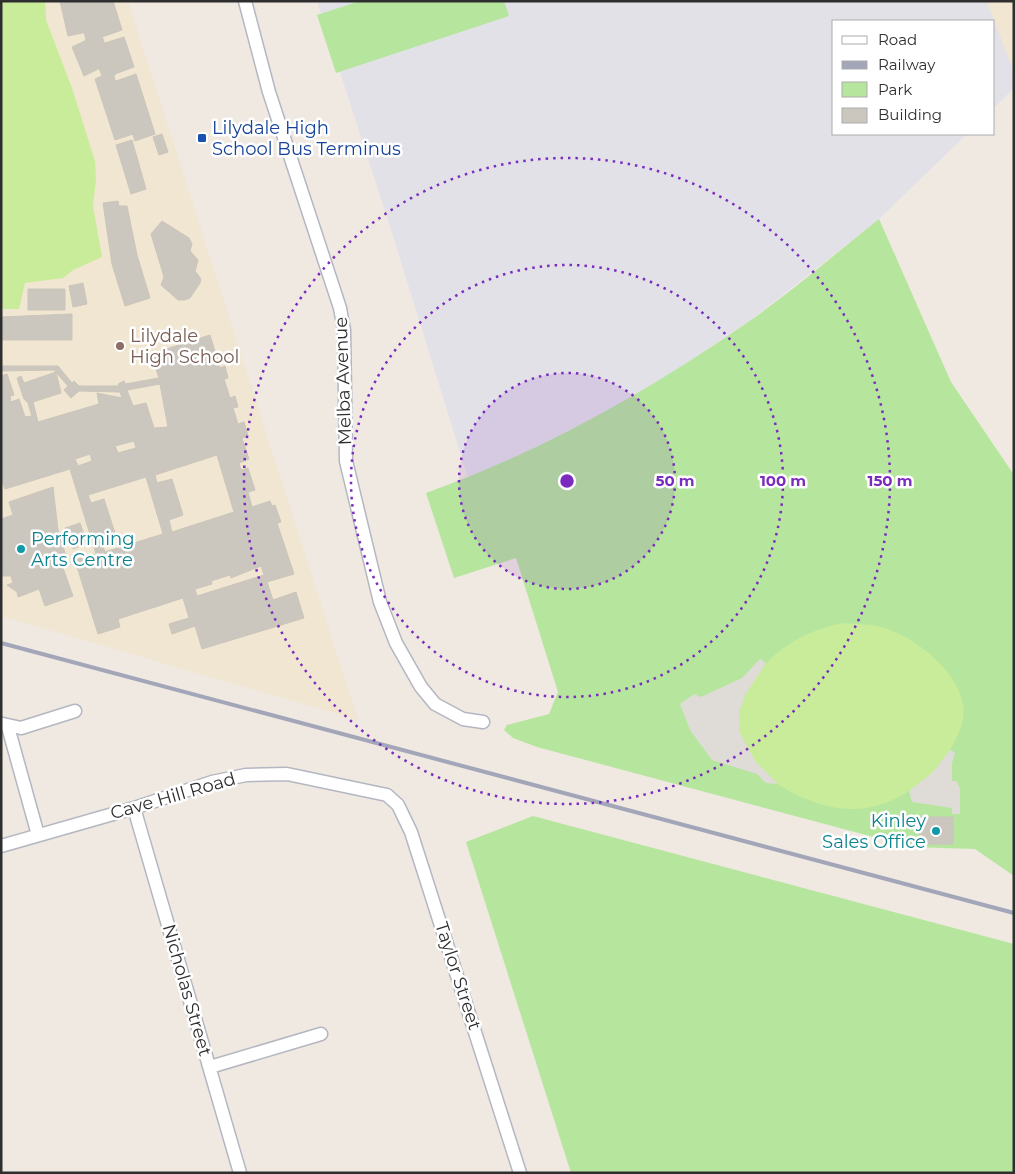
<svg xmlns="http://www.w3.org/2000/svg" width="1015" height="1174" font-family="Montserrat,sans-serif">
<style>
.industrial{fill:#e3e1e8}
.education{fill:#f0e6d1}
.green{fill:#b6e59e}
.pitch{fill:#c9ec9a}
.plaza{fill:#dfdcd8}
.building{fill:#cbc7bf;stroke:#cbc5ba;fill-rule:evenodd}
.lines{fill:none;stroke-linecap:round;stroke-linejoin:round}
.minor-casing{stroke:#b4b7c1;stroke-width:15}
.minor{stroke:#fff;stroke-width:12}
.rail{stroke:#a3a6b8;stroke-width:4}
.ring{fill:none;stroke:#7b2cbf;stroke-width:2.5;stroke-dasharray:2.5 5}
.transit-dot{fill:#1a4fb4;stroke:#fff;stroke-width:2}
.education-dot{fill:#8d6e63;stroke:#fff;stroke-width:2}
.culture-dot{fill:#0f9aa8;stroke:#fff;stroke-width:2}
.labels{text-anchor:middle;stroke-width:5;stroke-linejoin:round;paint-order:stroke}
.transit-label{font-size:18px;fill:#164399;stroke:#fff;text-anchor:start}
.education-label{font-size:18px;fill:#785e54;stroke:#fff;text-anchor:start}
.street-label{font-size:18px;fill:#2e2e2e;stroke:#fff}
.culture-label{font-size:18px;fill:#0d838f;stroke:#fff;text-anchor:start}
.centre{fill:#7b2cbf;stroke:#fff;stroke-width:2.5}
.ring-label{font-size:15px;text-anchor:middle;font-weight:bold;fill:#7b2cbf;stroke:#fff;stroke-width:5;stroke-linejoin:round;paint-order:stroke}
</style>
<rect width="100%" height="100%" fill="#efe9e1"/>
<path class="industrial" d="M 317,1 L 987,1 L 1014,72 L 1014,88 L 994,108 L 994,21 L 834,21 L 834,134 L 967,134 L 879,219 L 752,319 L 666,377 L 621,404 L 502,464 L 468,478 L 393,236 Z"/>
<path class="education" d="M 1,1 L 128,1 L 358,720 L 1,616 Z
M 987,1 L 1014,1 L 1014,72 Z"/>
<path class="green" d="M 360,1 L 504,1 L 509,16 L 336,73 L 317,15 Z
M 879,219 L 951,382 L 1014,475 L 1014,876 L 975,849 L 911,847 L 537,747 L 513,738 L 504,730 L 507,725 L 549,714 L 558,692 L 516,558 L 454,578 L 426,493 C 543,451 649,391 751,320 C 795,289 836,253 879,219 Z
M 533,816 L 1014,944 L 1014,1173 L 571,1173 L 466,842 Z"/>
<path class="pitch" d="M 1,1 L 45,1 L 46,20 L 72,88 L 95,161 L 96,179 L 93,206 L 102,257 L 73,270 L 63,278 L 25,283 L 19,309 L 1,309 Z
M 844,623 C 857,624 872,624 885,628 C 916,638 957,670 963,704 C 967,727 948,757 933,772 C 913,792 881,810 852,809 C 809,809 747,777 739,730 C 736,709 748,686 760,671 C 781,644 811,629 844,623 Z"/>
<path class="plaza" d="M 760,659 L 766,663 L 745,695 L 739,713 L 739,731 L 755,761 L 778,784 L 766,783 L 757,774 L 712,760 L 690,730 L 680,704 L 694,694 L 701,697 L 742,678 Z
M 950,750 L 955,753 L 952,763 L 952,781 L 956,781 L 960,788 L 960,814 L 952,814 L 952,808 L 912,802 L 909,791 L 933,772 Z"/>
<path class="building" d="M 60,1 L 80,1 L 87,32 L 68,36 Z
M 80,1 L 90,1 L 115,74 L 114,77 L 104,80 L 102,76 L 99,68 L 102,67 L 91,38 L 86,40 L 84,32 L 87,32 Z
M 90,1 L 113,1 L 122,30 L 102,37 Z
M 124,37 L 134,67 L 115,74 L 105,43 Z
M 91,38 L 102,67 L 84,76 L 72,47 Z
M 136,74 L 155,134 L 135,141 L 116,81 Z
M 102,76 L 104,80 L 114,77 L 133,134 L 115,140 L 95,79 Z
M 162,134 L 168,152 L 159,155 L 153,137 Z
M 132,140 L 146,189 L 131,194 L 116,145 Z
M 118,201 L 119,206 L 127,206 L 137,255 L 150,298 L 125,306 L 112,264 L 103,203 Z
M 162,221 L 189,238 L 192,244 L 190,251 L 198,260 L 195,271 L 201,279 L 200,283 L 190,298 L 185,300 L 178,300 L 161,285 L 164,277 L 151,234 Z
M 83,283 L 87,304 L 73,307 L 69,286 Z
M 28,289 L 65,289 L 65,310 L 28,310 Z
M 72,314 L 72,340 L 1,340 L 1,317 Z
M 210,335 L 220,368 L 225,366 L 228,378 L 224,379 L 230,398 L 235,396 L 238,407 L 233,408 L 238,424 L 244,422 L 248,436 L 242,438 L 249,459 L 239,463 L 241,470 L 248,468 L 255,490 L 248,492 L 252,507 L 270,501 L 272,506 L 275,505 L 281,522 L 277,523 L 294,574 L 267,582 L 273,600 L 296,592 L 304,618 L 202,649 L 195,626 L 172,634 L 169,624 L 189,618 L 183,598 L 118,619 L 120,627 L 98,634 L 75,560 L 96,554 L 70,469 L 5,489 L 1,478 L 1,376 L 7,374 L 14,395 L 10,396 L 11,402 L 19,399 L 25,417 L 32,416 L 28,403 L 24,399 L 17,378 L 21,376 L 24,383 L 56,372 L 61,393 L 33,402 L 38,422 L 99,404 L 97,393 L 122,398 L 120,392 L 79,391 L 71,398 L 64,390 L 68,386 L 54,370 L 1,371 L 1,366 L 58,366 L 72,383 L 74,381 L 79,386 L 119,386 L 118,384 L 124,381 L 125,384 L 159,378 L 151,354 ZM 160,384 L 168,427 L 154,428 L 146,403 L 133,406 L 127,390 ZM 134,441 L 136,448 L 118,453 L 115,446 ZM 90,454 L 92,461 L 78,466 L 75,459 ZM 217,455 L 234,512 L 172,532 L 169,520 L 183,515 L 172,479 L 157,483 L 155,475 ZM 146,477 L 163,534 L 105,552 L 101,541 L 116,536 L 104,499 L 91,503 L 88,495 ZM 261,566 L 264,575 L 197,596 L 195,589 L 212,584 L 211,581 L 230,575 L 231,578 Z
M 53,487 L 58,530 L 66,556 L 59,557 L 73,596 L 45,606 L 39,589 L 18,597 L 17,592 L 7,585 L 13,583 L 11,576 L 2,576 L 1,573 L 1,519 L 13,515 L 9,502 Z
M 80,523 L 87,543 L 73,549 L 65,528 Z
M 919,817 L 953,817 L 953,844 L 919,844 Z"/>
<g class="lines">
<defs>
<path id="minor" d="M 245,1 L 269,92 L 340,308 L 344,330 L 346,461 L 380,602 L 396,643 L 421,687 L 435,704 L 463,719 L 483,722
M 3,724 L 21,728 L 75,711
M 8,727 L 38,835
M 134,808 L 240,1173
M 1,846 L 134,808 L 212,782 L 246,775 L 287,774 L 387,795 L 398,805 L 411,832 L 520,1173
M 210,1067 L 321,1034"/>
</defs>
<use href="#minor" class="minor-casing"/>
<use href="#minor" class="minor"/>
<path class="rail" d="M 1,643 L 1014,913"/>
</g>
<circle cx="567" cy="481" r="108" fill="#7b2cbf" fill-opacity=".12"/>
<g class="ring">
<circle cx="567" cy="481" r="108"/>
<circle cx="567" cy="481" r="216"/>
<circle cx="567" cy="481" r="323"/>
</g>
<rect class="transit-dot" x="197" y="133" width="10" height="10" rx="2.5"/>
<circle class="education-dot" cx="120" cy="346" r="5"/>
<g class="culture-dot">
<circle cx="21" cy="549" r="5"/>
<circle cx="936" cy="831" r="5"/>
</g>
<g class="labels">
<g class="transit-label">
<text x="212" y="134">Lilydale High<tspan x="212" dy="21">School Bus Terminus</tspan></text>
</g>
<g class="education-label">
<text x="130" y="342">Lilydale<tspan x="130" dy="21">High School</tspan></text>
</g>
<g class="street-label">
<text transform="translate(343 381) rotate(-92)" y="6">Melba Avenue</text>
<text transform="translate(173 796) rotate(-16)" y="6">Cave Hill Road</text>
<text transform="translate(458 976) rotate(72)" y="6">Taylor Street</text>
<text transform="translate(187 990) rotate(74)" y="6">Nicholas Street</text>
</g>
<g class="culture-label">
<text x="31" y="545">Performing<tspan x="31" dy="21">Arts Centre</tspan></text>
<text x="926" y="827" text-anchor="end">Kinley<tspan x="926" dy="21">Sales Office</tspan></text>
</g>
</g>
<circle cx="567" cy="481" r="8" class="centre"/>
<g class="ring-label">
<text x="675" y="486">50 m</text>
<text x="783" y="486">100 m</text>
<text x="890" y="486">150 m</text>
</g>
<rect width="1015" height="1174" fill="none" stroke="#2e2e2e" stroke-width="5"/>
<rect x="832" y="20" width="162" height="115" fill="#ffffff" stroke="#ababab"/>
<rect x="842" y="36" width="25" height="8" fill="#ffffff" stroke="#ababab"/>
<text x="878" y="45" font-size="15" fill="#2e2e2e">Road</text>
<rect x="842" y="61" width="25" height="8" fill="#a3a6b8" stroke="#ababab"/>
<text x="878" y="70" font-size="15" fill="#2e2e2e">Railway</text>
<rect x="842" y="82" width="25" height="15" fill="#b6e59e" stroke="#ababab"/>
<text x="878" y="95" font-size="15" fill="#2e2e2e">Park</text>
<rect x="842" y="108" width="25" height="15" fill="#cbc7bf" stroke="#ababab"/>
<text x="878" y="120" font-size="15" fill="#2e2e2e">Building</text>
</svg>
